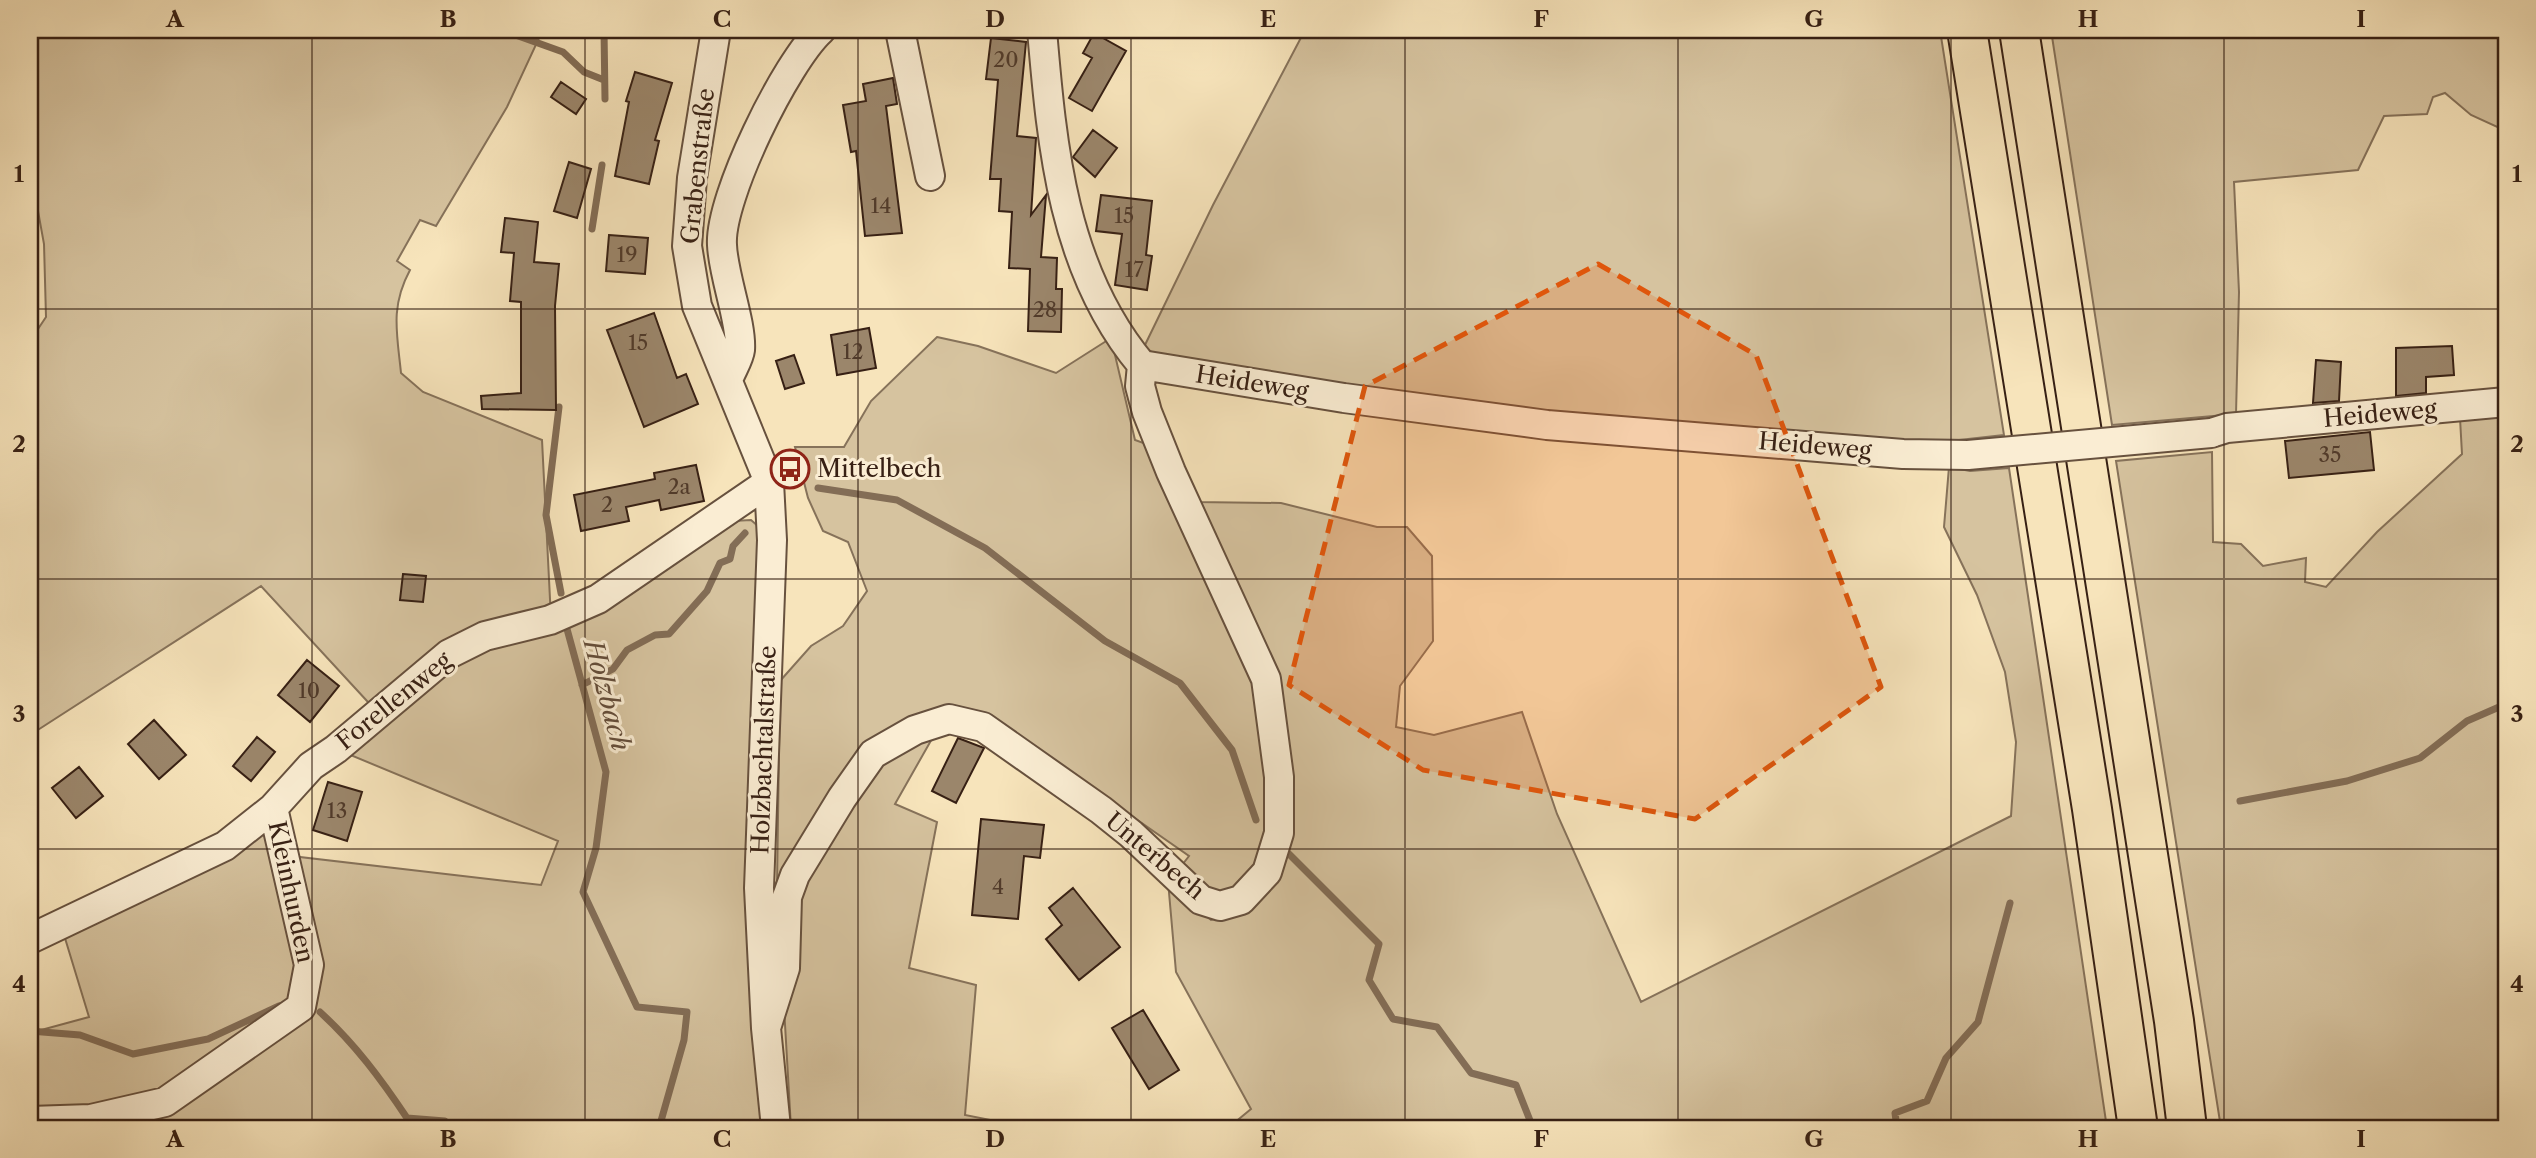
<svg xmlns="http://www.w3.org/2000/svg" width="2536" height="1158" font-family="'Libre Caslon Text',serif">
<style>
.green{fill:#d6c39f;stroke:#86725a;stroke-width:2}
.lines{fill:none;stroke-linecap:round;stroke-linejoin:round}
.stream{stroke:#836d56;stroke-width:7}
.building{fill:#9b866b;stroke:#372014;stroke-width:2}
.minor-casing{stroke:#67513e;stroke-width:32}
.highway-casing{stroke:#372014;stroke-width:42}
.minor{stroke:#faedd3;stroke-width:28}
.highway{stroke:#f7e4bb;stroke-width:38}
.minor-bridge-casing{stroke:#67513e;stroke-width:32;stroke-linecap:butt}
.minor-bridge{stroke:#faedd3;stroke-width:28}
.marked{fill:#df560c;fill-opacity:0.2;stroke:#df560c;stroke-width:5;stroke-dasharray:14 9;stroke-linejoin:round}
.grid{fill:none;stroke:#372014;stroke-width:2;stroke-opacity:0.55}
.labels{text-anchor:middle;stroke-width:6;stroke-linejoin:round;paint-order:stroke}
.number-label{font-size:21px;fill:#503a2a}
.street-label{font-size:24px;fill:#372014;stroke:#faedd3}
.poi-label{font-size:24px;fill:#372014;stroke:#faedd3;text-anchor:start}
.water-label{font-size:26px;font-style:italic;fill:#634d3a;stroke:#faedd3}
.neatline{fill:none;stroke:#372014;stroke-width:2.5}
.grid-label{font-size:23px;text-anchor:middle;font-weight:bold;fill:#372014}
</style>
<rect width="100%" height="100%" fill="#f7e4bb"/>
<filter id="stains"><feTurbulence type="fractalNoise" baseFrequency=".00286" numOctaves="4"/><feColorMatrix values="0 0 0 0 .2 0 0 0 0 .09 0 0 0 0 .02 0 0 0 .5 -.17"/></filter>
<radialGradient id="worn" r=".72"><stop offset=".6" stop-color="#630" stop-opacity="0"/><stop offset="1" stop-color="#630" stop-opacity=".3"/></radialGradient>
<path class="green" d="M 30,30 L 547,30 L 539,38 L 507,107 L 436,226 L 420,220 L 397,261 L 410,270 C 390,307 397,333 401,373 L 423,392 L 542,440 L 551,619 L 596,616 L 733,521 L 751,520 L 759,527 L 746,900 L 753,1039 L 763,1128 L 30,1128 L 30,1033 L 89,1017 L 61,925 L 273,808 L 283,855 L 541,885 L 558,841 L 336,749 L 379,714 L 261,586 L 30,735 L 30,341 L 46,317 L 44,244 L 30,167 Z
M 1305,30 L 1940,30 L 2004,435 L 1941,442 L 1861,440 L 1562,417 L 1161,358 L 1144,347 L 1213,205 Z
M 2051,30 L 2506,30 L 2506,131 L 2471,115 L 2445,93 L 2433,97 L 2427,114 L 2384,116 L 2358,170 L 2234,182 L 2239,292 L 2236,414 L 2112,425 Z
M 937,337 L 978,346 L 1056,373 L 1111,338 L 1135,440 L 1174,454 L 1195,502 L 1281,503 L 1377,527 L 1407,527 L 1432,556 L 1433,641 L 1400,686 L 1396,727 L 1434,735 L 1522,712 L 1557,814 L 1641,1002 L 2011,816 L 2016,742 L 2005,672 L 1977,595 L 1944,527 L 1949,467 L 1970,471 L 2009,468 L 2107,1128 L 1228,1128 L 1251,1109 L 1176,972 L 1168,881 L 1211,920 L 1250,909 L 1226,895 L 1207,893 L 1179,869 L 1189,856 L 1034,748 L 950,707 L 895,804 L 937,822 L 909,968 L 976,985 L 965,1115 L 1030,1128 L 791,1128 L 777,886 L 780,681 L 811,646 L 843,626 L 867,591 L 848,542 L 823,531 L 808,498 L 795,447 L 844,447 L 871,401 Z
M 2501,417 L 2506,433 L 2506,1128 L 2221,1128 L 2116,461 L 2212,452 L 2213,542 L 2241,544 L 2263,566 L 2306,558 L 2305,582 L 2326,587 L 2377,532 L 2462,454 L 2460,418 Z"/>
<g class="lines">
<path class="stream" d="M 502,30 L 563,52 L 584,72 L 604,80
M 604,30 L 605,99
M 592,229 L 602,165
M 559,407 L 546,515 L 561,593
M 818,488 L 897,500 L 985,548 L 1105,641 L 1180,683 L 1232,750 L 1256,820
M 567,629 L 606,772 L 596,848 L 583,892 L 637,1007 L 687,1012 L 684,1040 L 659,1128
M 582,685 L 613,669 L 627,650 L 655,635 L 669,634 L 707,591 L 720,563 L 730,559 L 733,546 L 745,533
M 2240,801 L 2347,781 L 2420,758 L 2467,721 L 2506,704
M 1289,854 L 1379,944 L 1369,980 L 1393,1019 L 1437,1027 L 1471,1073 L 1516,1085 L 1533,1128
M 320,1012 C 355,1044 381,1079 407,1118 L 445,1121 L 447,1128
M 30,1031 L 80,1035 L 133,1054 L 208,1039 L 279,1006
M 1897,1128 L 1895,1113 L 1927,1101 L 1946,1058 L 1978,1022 L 2010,903"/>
</g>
<path class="building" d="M 1094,33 L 1126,51 L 1092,111 L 1069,98 L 1092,58 L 1083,53 Z
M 991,38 L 1026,42 L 1017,136 L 1036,138 L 1031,215 L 1046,195 L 1041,257 L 1057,258 L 1056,289 L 1062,289 L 1061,332 L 1028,331 L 1030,269 L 1009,268 L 1012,212 L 999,211 L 1001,179 L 990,179 L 998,80 L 986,79 Z
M 635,72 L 672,83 L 655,140 L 659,141 L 649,184 L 615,176 L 629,102 L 626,101 Z
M 893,78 L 897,104 L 886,106 L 902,233 L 865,236 L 856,151 L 851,152 L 843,105 L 866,101 L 863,84 Z
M 561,82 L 586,99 L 576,114 L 551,97 Z
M 1093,130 L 1117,148 L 1095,177 L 1073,157 Z
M 569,162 L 591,169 L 577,218 L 554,211 Z
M 1101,195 L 1152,201 L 1146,255 L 1152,256 L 1147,290 L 1115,285 L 1122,234 L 1096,231 Z
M 505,218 L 538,222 L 534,262 L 559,264 L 555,306 L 556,410 L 482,409 L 481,396 L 521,393 L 521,302 L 510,301 L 514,253 L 501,252 Z
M 609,235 L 648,238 L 645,274 L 606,271 Z
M 654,313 L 677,378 L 686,374 L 698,404 L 644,427 L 607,330 Z
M 869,328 L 876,368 L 837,375 L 831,335 Z
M 2452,346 L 2454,375 L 2426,377 L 2426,393 L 2396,396 L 2396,348 Z
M 794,355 L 804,383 L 785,389 L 776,361 Z
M 2316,360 L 2341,362 L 2339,401 L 2313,403 Z
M 2370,432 L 2374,470 L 2289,478 L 2285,441 Z
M 696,465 L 704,501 L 661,510 L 659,500 L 626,507 L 629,521 L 581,531 L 574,495 L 655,479 L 654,473 Z
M 403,574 L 426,576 L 423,602 L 400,600 Z
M 307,660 L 339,686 L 310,722 L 278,695 Z
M 154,720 L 186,755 L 159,779 L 128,744 Z
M 257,737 L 275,752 L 251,781 L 233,766 Z
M 958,738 L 984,748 L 956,803 L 932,791 Z
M 79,767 L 103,796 L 76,818 L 52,788 Z
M 328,782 L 362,792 L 347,841 L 313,830 Z
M 981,819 L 1044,825 L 1040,858 L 1024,856 L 1018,919 L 972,915 Z
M 1073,888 L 1120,947 L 1079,980 L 1046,939 L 1062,925 L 1049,908 Z
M 1143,1010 L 1179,1070 L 1149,1089 L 1112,1028 Z"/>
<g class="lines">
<defs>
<path id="minor" d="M 716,30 L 692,178 L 687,246 L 697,306 L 769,482 L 772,540 L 759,888 L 766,1028 L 776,1128
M 900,30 L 930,176
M 1042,30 C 1052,148 1063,271 1142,365 L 1344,398 L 1547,425 L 1903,454 L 1968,455
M 728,380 C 731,371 739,359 740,350 C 742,323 723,275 722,245 C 719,198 786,62 821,30
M 2211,433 L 2227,428 L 2506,402
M 30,939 L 225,846 L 273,808 L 311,766 L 336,749 L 449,654 L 485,636 L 550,620 L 598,599 L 769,482
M 766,1028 L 785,968 L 787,897 L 795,875 L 842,798 L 873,754 L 915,730 L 949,719 L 983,727 L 1101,810 L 1131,834 L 1201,900 L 1220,906 L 1241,900 L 1267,872 L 1279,833 L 1279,777 L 1266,679 L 1171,472 L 1147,412 L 1140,386 L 1142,365
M 30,1121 L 91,1119 L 165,1102 L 301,1007 L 309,965 L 273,808"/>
<path id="highway" d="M 1967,30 L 2092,809 L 2138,1128
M 2019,30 L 2174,1021 L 2187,1128"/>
</defs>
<use href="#minor" class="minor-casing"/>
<use href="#highway" class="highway-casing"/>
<use href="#minor" class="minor"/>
<use href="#highway" class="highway"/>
<defs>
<path id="minor-bridge" d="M 1968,455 L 2211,433"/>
</defs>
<use href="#minor-bridge" class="minor-bridge-casing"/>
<use href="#minor-bridge" class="minor-bridge"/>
</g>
<path class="marked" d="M 1598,264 L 1756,355 L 1881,687 L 1695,819 L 1423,770 L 1289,685 L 1365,386 Z"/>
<path class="grid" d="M 312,30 L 312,1128M 585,30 L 585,1128M 858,30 L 858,1128M 1131,30 L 1131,1128M 1405,30 L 1405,1128M 1678,30 L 1678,1128M 1951,30 L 1951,1128M 2224,30 L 2224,1128M 30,309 L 2506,309M 30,579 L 2506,579M 30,849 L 2506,849"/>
<defs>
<symbol id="bus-ring" viewBox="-11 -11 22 22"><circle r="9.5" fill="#faedd3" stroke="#8f2418" stroke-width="1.5"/><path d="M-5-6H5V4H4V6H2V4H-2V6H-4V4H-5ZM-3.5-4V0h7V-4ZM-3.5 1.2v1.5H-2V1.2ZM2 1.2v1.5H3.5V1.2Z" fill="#8f2418"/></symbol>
</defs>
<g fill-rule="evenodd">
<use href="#bus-ring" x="768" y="447" width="44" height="44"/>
</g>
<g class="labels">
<g class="number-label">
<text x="1006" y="67">20</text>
<text x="881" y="213">14</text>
<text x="1124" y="223">15</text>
<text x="627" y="262">19</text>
<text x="1134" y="277">17</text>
<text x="1045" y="317">28</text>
<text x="638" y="350">15</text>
<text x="853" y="359">12</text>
<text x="2330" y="462">35</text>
<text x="679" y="494">2a</text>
<text x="607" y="512">2</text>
<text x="309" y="698">10</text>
<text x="337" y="818">13</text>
<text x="998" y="894">4</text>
</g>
<g class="street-label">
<text transform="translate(698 166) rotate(-84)" y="8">Grabenstraße</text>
<text transform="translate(1252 383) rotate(9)" y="8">Heideweg</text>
<text transform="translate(2380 414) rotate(-5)" y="8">Heideweg</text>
<text transform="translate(1815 446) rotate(5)" y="8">Heideweg</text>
<text transform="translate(394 701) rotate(-39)" y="8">Forellenweg</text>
<text transform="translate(764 750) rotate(-88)" y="8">Holzbachtalstraße</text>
<text transform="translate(1155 856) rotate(40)" y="8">Unterbech</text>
<text transform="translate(291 892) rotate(78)" y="8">Kleinhurden</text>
</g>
<g class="poi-label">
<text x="817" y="477">Mittelbech</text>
</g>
<g class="water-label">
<text transform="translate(607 695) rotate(75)" y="9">Holzbach</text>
</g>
</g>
<rect width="2536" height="1158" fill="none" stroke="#f7e4bb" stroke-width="77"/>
<rect x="38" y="38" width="2460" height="1082" class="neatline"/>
<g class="grid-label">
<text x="175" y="27">A</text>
<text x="448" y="27">B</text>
<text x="722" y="27">C</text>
<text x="995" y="27">D</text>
<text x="1268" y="27">E</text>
<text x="1541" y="27">F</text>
<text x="1814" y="27">G</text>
<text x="2088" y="27">H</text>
<text x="2361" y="27">I</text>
<text x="19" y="182">1</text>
<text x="2517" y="182">1</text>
<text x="19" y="452">2</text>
<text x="2517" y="452">2</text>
<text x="19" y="722">3</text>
<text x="2517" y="722">3</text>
<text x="19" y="992">4</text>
<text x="2517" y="992">4</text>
<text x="175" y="1147">A</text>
<text x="448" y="1147">B</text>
<text x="722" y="1147">C</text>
<text x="995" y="1147">D</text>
<text x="1268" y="1147">E</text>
<text x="1541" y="1147">F</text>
<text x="1814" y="1147">G</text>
<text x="2088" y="1147">H</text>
<text x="2361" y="1147">I</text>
</g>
<rect width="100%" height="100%" filter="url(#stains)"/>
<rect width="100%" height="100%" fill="url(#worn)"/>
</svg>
